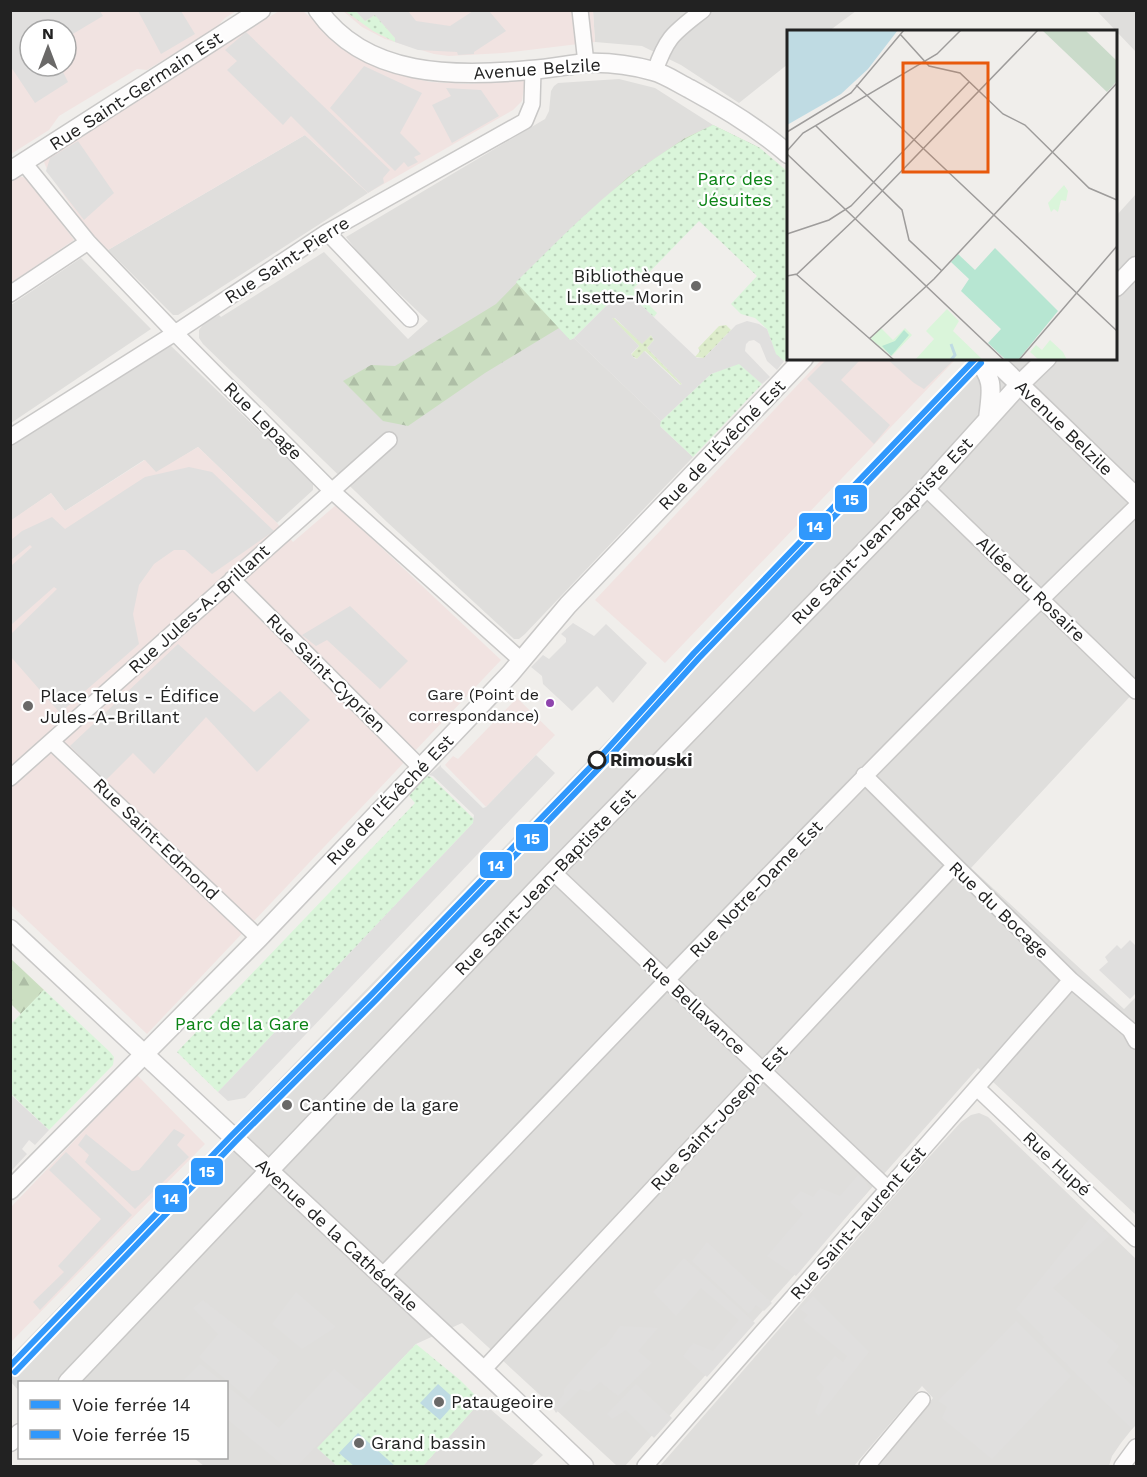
<svg xmlns="http://www.w3.org/2000/svg" width="1147" height="1477" font-family="'Work Sans',sans-serif">
<style>
.residential{fill:#dfdedc}
.commercial{fill:#f1e3e1;fill-rule:evenodd}
.grass{fill:url(#grass-dots)}
.forest{fill:url(#forest-firs)}
.park{fill:url(#park-dots)}
.parking{fill:#e0dfde;fill-rule:evenodd}
.water{fill:#bfdbe3}
.lines{fill:none;stroke-linecap:round;stroke-linejoin:round}
.minor-casing{stroke:#c9c8c7;stroke-width:18}
.tertiary-casing{stroke:#c9c8c7;stroke-width:21}
.minor{stroke:#fdfcfc;stroke-width:15}
.tertiary{stroke:#fdfcfc;stroke-width:18}
.rail-1-casing{stroke:#fff;stroke-width:10}
.rail-2-casing{stroke:#fff;stroke-width:10}
.rail-1{stroke:#3098fc;stroke-width:6}
.rail-2{stroke:#3098fc;stroke-width:6}
.poi-dot{fill:#6a6968;stroke:#fff;stroke-width:2}
.bus-dot{fill:#8e44ad;stroke:#fff;stroke-width:2}
.stop-dot{fill:#fff;stroke:#222;stroke-width:3}
.labels{text-anchor:middle;stroke-width:4.5;stroke-linejoin:round;paint-order:stroke}
.bus-label{font-size:16px;fill:#222;stroke:#fff;text-anchor:end}
.street-label{font-size:18px;fill:#222;stroke:#fff}
.park-label{font-size:18px;fill:#0c8416;stroke:#fff}
.poi-label{font-size:18px;fill:#222;stroke:#fff;text-anchor:start}
.stop-label{font-size:18px;font-weight:bold;fill:#222;stroke:#fff;text-anchor:start}
.inset-river{fill:none;stroke:#bfdbe3;stroke-width:3}
.inset-road{fill:none;stroke:#9e9c9b;stroke-width:1.5}
.view{fill:#e8590c;fill-opacity:0.15;stroke:#e8590c;stroke-width:3}
.inset-edge{fill:none;stroke:#222;stroke-width:3}
.line-badge{stroke:#fff;stroke-width:2}
.badge-label{font-size:16px;text-anchor:middle;font-weight:bold;fill:#fff}
</style>
<defs>
<pattern id="grass-dots" width="8" height="8" patternUnits="userSpaceOnUse" patternTransform="scale(1.5)"><rect width="8" height="8" fill="#ddeccb"/><path d="M2 2h.1M6 6h.1" fill="none" stroke="#bdcaae" stroke-width="1.8" stroke-linecap="round"/></pattern>
<pattern id="forest-firs" width="22" height="20" patternUnits="userSpaceOnUse" patternTransform="scale(1.5)"><rect width="22" height="20" fill="#cbdec1"/><path d="M5 1l3.5 6h-7zM16 11l3.5 6h-7z" fill="#aebea6"/></pattern>
<pattern id="park-dots" width="8" height="8" patternUnits="userSpaceOnUse" patternTransform="scale(1.5)"><rect width="8" height="8" fill="#daf5da"/><path d="M2 2h.1M6 6h.1" fill="none" stroke="#bbd2bb" stroke-width="1.8" stroke-linecap="round"/></pattern>
</defs>
<rect width="100%" height="100%" fill="#f0eeeb"/>
<path class="residential" d="M 593,11 L 856,11 L 829,31 L 788,32 L 788,64 L 739,103 L 681,65 L 642,46 L 595,42 Z
M 1097,11 L 1136,11 L 1136,52 Z
M 619,79 L 655,88 L 713,125 L 685,138 L 570,340 L 574,338 L 661,421 L 661,427 L 693,457 L 525,634 L 519,639 L 514,639 L 387,522 L 203,344 L 199,338 L 199,330 L 205,322 L 219,315 L 221,317 L 324,252 L 408,339 L 428,321 L 364,260 L 346,237 L 545,119 L 549,111 L 551,91 L 554,86 L 558,83 Z
M 305,135 L 368,193 L 178,315 L 173,315 L 108,250 Z
M 1136,194 L 1136,690 L 971,868 L 1124,1009 L 1136,997 L 1136,1215 L 978,1068 L 625,1466 L 617,1466 L 462,1323 L 416,1344 L 318,1448 L 337,1466 L 204,1466 L 194,1458 L 226,1458 L 226,1382 L 20,1382 L 19,1391 L 11,1382 L 10,1357 L 977,359 L 1116,358 L 1116,216 Z
M 81,258 L 151,329 L 11,423 L 11,305 Z
M 165,344 L 170,345 L 309,479 L 313,483 L 313,490 L 277,523 L 198,447 L 156,473 L 144,460 L 65,511 L 51,493 L 11,521 L 11,446 Z
M 979,1113 L 988,1117 L 1136,1259 L 1136,1424 L 1121,1443 L 1112,1456 L 1109,1466 L 879,1466 L 933,1398 L 922,1386 L 854,1466 L 660,1466 L 920,1167 L 961,1122 L 971,1115 Z
M 481,1401 L 543,1455 L 531,1466 L 423,1466 Z"/>
<path class="commercial" d="M 11,11 L 236,11 L 225,18 L 215,29 L 147,70 L 137,69 L 59,116 L 49,130 L 11,154 ZM 30,30 L 66,30 L 66,66 L 30,66 Z
M 279,11 L 303,11 L 351,53 L 380,68 L 405,76 L 430,82 L 468,84 L 525,80 L 522,101 L 513,110 L 368,193 L 305,135 L 108,250 L 88,230 L 48,172 L 44,162 L 46,152 Z
M 343,11 L 593,11 L 595,42 L 503,53 L 449,56 L 434,54 L 385,39 L 362,27 Z
M 16,176 L 28,178 L 74,240 L 11,283 L 11,177 Z
M 822,359 L 956,359 L 665,663 L 595,600 Z
M 198,447 L 277,523 L 293,542 L 336,505 L 501,660 L 147,1034 L 11,905 L 10,521 L 51,493 L 65,511 L 145,460 L 156,472 Z
M 517,698 L 555,735 L 486,807 L 445,765 L 453,756 L 458,759 Z
M 137,1075 L 205,1144 L 11,1342 L 11,1207 Z"/>
<path class="grass" d="M 613,317 L 642,343 L 651,335 L 654,340 L 647,348 L 682,384 L 681,385 L 645,351 L 637,359 L 631,355 L 639,346 L 612,319 Z
M 726,325 L 731,330 L 704,358 L 695,357 L 700,351 L 698,348 L 719,326 Z"/>
<path class="forest" d="M 713,125 L 760,148 L 698,209 L 564,325 L 485,373 L 408,426 L 383,421 L 343,381 L 371,365 L 395,366 L 496,304 L 548,251 L 628,177 L 685,138 Z
M 10,958 L 44,990 L 21,1014 L 11,1004 Z"/>
<path class="park" d="M 345,11 L 356,11 L 365,21 L 375,15 L 395,38 L 395,42 L 373,31 Z
M 713,125 L 760,148 L 788,172 L 788,357 L 784,361 L 776,355 L 767,329 L 755,318 L 741,314 L 731,304 L 757,276 L 699,221 L 633,289 L 657,313 L 654,317 L 642,306 L 609,303 L 574,338 L 570,340 L 516,282 C 576,223 636,160 713,125 Z
M 739,363 L 762,384 L 693,457 L 660,426 L 661,421 L 711,374 Z
M 427,776 L 431,777 L 472,817 L 474,819 L 473,823 L 218,1092 L 177,1052 L 415,803 L 409,796 Z
M 44,990 L 110,1052 L 114,1057 L 113,1065 L 49,1130 L 11,1094 L 10,1025 Z
M 416,1344 L 460,1380 L 481,1401 L 423,1466 L 337,1466 L 317,1448 Z"/>
<path class="parking" d="M 10,11 L 100,11 L 103,16 L 66,38 L 66,30 L 30,30 L 30,66 L 60,66 L 68,82 L 35,103 L 11,67 Z
M 138,11 L 181,11 L 195,34 L 161,54 Z
M 356,11 L 408,11 L 416,21 L 450,26 L 473,11 L 489,11 L 506,31 L 474,52 L 474,54 L 458,55 L 457,52 L 418,50 L 395,42 L 395,38 L 375,15 L 365,21 Z
M 246,32 L 390,170 L 383,178 L 384,183 L 368,193 L 291,116 L 283,125 L 227,70 L 237,61 L 225,50 Z
M 364,66 L 422,93 L 400,133 L 421,154 L 414,157 L 418,162 L 408,167 L 404,162 L 395,171 L 330,108 Z
M 446,88 L 481,90 L 499,116 L 452,143 L 432,105 L 451,96 Z
M 78,141 L 114,193 L 84,220 L 46,171 L 50,158 Z
M 620,299 L 632,300 L 642,306 L 697,358 L 704,358 L 736,325 L 747,321 L 759,324 L 767,329 L 776,354 L 784,361 L 777,370 L 767,361 L 760,344 L 754,340 L 749,341 L 746,344 L 745,351 L 770,377 L 762,384 L 739,364 L 711,374 L 661,421 L 574,338 L 609,303 ZM 612,318 L 615,318 L 642,344 L 651,335 L 654,340 L 647,348 L 682,384 L 680,385 L 644,351 L 637,359 L 634,358 L 631,354 L 639,346 Z
M 827,359 L 861,359 L 841,380 L 890,425 L 874,444 L 807,379 Z
M 887,359 L 955,359 L 924,389 L 914,383 Z
M 189,467 L 212,472 L 274,531 L 212,574 L 185,550 L 174,550 L 154,564 L 139,585 L 133,614 L 139,644 L 60,713 L 11,657 L 11,634 L 57,589 L 54,587 L 11,625 L 11,566 L 32,547 L 30,545 L 11,560 L 11,540 L 22,531 L 52,517 L 65,529 L 145,477 Z
M 350,606 L 408,661 L 380,689 L 327,640 L 316,646 L 302,635 Z
M 573,623 L 594,636 L 606,624 L 647,663 L 613,703 L 597,686 L 572,711 L 543,684 L 542,676 L 531,667 L 543,655 L 549,659 L 566,642 L 566,638 L 561,634 Z
M 178,644 L 254,712 L 280,691 L 310,720 L 257,772 L 206,717 L 154,774 L 133,753 L 105,781 L 70,746 Z
M 536,755 L 555,773 L 245,1098 L 228,1101 L 218,1092 L 473,823 L 474,815 L 433,776 L 429,775 L 441,765 L 441,767 L 483,808 L 486,807 Z
M 1130,940 L 1136,946 L 1136,993 L 1130,999 L 1099,970 L 1108,962 L 1105,957 L 1117,945 L 1121,949 Z
M 10,1094 L 49,1130 L 35,1145 L 29,1140 L 22,1149 L 27,1154 L 12,1170 Z
M 174,1129 L 185,1135 L 177,1145 L 189,1157 L 135,1209 L 85,1162 L 89,1155 L 78,1145 L 86,1134 L 132,1171 L 139,1170 Z
M 66,1152 L 132,1215 L 40,1310 L 33,1302 L 64,1272 L 58,1266 L 101,1219 L 49,1170 Z
M 858,1175 L 866,1182 L 869,1188 L 866,1194 L 796,1276 L 767,1256 L 803,1214 L 790,1202 L 801,1191 L 813,1197 L 820,1188 L 840,1196 Z
M 1090,1218 L 1109,1236 L 1053,1288 L 1119,1346 L 1107,1362 L 1136,1389 L 1136,1425 L 1132,1429 L 1042,1340 L 1044,1337 L 1016,1309 Z
M 707,1242 L 772,1303 L 764,1311 L 756,1305 L 749,1314 L 692,1261 Z
M 684,1258 L 755,1323 L 707,1377 L 683,1356 L 693,1343 L 713,1351 L 739,1320 L 701,1288 L 676,1316 L 653,1292 Z
M 296,1292 L 336,1327 L 302,1349 L 272,1324 Z
M 813,1296 L 869,1352 L 819,1416 L 815,1412 L 824,1387 L 816,1378 L 835,1356 L 843,1362 L 847,1356 L 803,1320 L 808,1315 L 800,1309 Z
M 203,1300 L 280,1360 L 249,1399 L 199,1357 L 218,1334 L 193,1308 Z
M 1016,1321 L 1071,1376 L 992,1459 L 942,1418 L 947,1407 L 938,1401 Z
M 620,1326 L 658,1328 L 638,1351 L 652,1363 L 618,1396 L 600,1382 L 589,1392 L 580,1389 L 556,1413 L 553,1408 L 564,1394 L 564,1389 L 601,1348 L 606,1346 Z
M 200,1364 L 223,1382 L 182,1382 Z
M 334,1369 L 365,1395 L 297,1466 L 284,1466 L 227,1419 L 227,1386 L 279,1428 Z
M 636,1384 L 672,1418 L 654,1438 L 626,1410 L 612,1419 L 607,1414 Z"/>
<path class="water" d="M 438,1384 L 457,1401 L 440,1420 L 420,1403 Z
M 358,1433 L 395,1466 L 354,1466 L 339,1453 Z"/>
<g class="lines">
<defs>
<path id="minor" d="M 580,10 L 586,63
M 655,71 C 667,36 674,33 703,10
M 24,163 L 88,242 L 175,333 L 332,491 L 521,660
M 327,232 L 410,319
M 10,294 L 88,242
M 10,437 L 175,333 L 327,232 L 525,121 L 532,104 L 533,70
M 926,488 L 1136,691
M 232,579 L 420,767
M 52,742 L 259,938
M 864,775 L 1071,980 L 1130,1030 L 1136,1041
M 10,778 L 389,440
M 553,872 L 888,1189
M 977,1088 L 1136,1239
M 381,1277 C 631,1019 877,756 1136,507
M 483,1370 L 954,866
M 645,1466 L 1071,980
M 867,1466 L 922,1400
M 1122,1466 L 1136,1447"/>
<path id="tertiary" d="M 318,10 C 366,78 455,77 530,70 C 549,69 567,65 585,63 C 607,62 631,65 653,71 C 665,74 678,83 690,89 C 725,108 758,128 788,154
M 10,171 L 261,10
M 1116,287 L 1136,266
M 975,358 C 996,379 991,392 988,419
M 992,358 L 1136,497
M 10,929 L 483,1370 L 584,1466
M 10,1190 L 259,938 L 510,674 L 568,605 L 804,358
M 68,1382 L 553,872 L 926,488 L 1019,385 L 1047,358
M 10,1442 L 20,1433"/>
</defs>
<use href="#minor" class="minor-casing"/>
<use href="#tertiary" class="tertiary-casing"/>
<use href="#minor" class="minor"/>
<use href="#tertiary" class="tertiary"/>
<defs>
<path id="rail-1" d="M 10,1366 L 231,1136 L 372,994 L 601,756 L 694,653 L 976,358"/>
<path id="rail-2" d="M 15,1372 L 236,1141 L 377,999 L 606,761 L 699,658 L 981,363"/>
</defs>
<use href="#rail-1" class="rail-1-casing"/>
<use href="#rail-2" class="rail-2-casing"/>
<use href="#rail-1" class="rail-1"/>
<use href="#rail-2" class="rail-2"/>
</g>
<g class="poi-dot">
<circle cx="696" cy="286" r="6"/>
<circle cx="28" cy="706" r="6"/>
<circle cx="287" cy="1105" r="6"/>
<circle cx="439" cy="1402" r="6"/>
<circle cx="359" cy="1443" r="6"/>
</g>
<circle class="bus-dot" cx="550" cy="703" r="5"/>
<circle class="stop-dot" cx="597" cy="760" r="8"/>
<g class="labels">
<g class="bus-label">
<text x="539" y="700">Gare (Point de<tspan x="539" dy="21">correspondance)</tspan></text>
</g>
<g class="street-label">
<text transform="translate(537 69) rotate(-4)" y="6">Avenue Belzile</text>
<text transform="translate(136 91) rotate(-33)" y="6">Rue Saint-Germain Est</text>
<text transform="translate(287 260) rotate(-33)" y="6">Rue Saint-Pierre</text>
<text transform="translate(263 421) rotate(45)" y="6">Rue Lepage</text>
<text transform="translate(1064 428) rotate(44)" y="6">Avenue Belzile</text>
<text transform="translate(722 445) rotate(-46)" y="6">Rue de l'Évêché Est</text>
<text transform="translate(882 531) rotate(-46)" y="6">Rue Saint-Jean-Baptiste Est</text>
<text transform="translate(1031 589) rotate(44)" y="6">Allée du Rosaire</text>
<text transform="translate(199 609) rotate(-42)" y="6">Rue Jules-A.-Brillant</text>
<text transform="translate(326 673) rotate(45)" y="6">Rue Saint-Cyprien</text>
<text transform="translate(390 800) rotate(-46)" y="6">Rue de l'Évêché Est</text>
<text transform="translate(156 839) rotate(44)" y="6">Rue Saint-Edmond</text>
<text transform="translate(545 882) rotate(-46)" y="6">Rue Saint-Jean-Baptiste Est</text>
<text transform="translate(756 889) rotate(-46)" y="6">Rue Notre-Dame Est</text>
<text transform="translate(999 910) rotate(44)" y="6">Rue du Bocage</text>
<text transform="translate(694 1006) rotate(43)" y="6">Rue Bellavance</text>
<text transform="translate(719 1118) rotate(-47)" y="6">Rue Saint-Joseph Est</text>
<text transform="translate(1057 1164) rotate(43)" y="6">Rue Hupé</text>
<text transform="translate(858 1223) rotate(-49)" y="6">Rue Saint-Laurent Est</text>
<text transform="translate(337 1235) rotate(43)" y="6">Avenue de la Cathédrale</text>
</g>
<g class="park-label">
<text x="735" y="185">Parc des<tspan x="735" dy="21">Jésuites</tspan></text>
<text x="242" y="1030">Parc de la Gare</text>
</g>
<g class="poi-label">
<text x="684" y="282" text-anchor="end">Bibliothèque<tspan x="684" dy="21">Lisette-Morin</tspan></text>
<text x="40" y="702">Place Telus - Édifice<tspan x="40" dy="21">Jules-A-Brillant</tspan></text>
<text x="299" y="1111">Cantine de la gare</text>
<text x="451" y="1408">Pataugeoire</text>
<text x="371" y="1449">Grand bassin</text>
</g>
<g class="stop-label">
<text x="610" y="766">Rimouski</text>
</g>
</g>
<g transform="translate(787 30)">
<rect width="330" height="330" fill="#f0eeeb"/>
<path d="M 255,0 L 298,0 L 330,31 L 330,51 L 320,62 Z" fill="#cadbca"/>
<path d="M 277,155 L 281,161 L 279,171 L 274,170 L 271,182 L 267,179 L 264,182 L 261,173 ZM 160,279 L 172,291 L 166,301 L 196,330 L 128,330 L 147,309 L 139,301 ZM 94,298 L 106,310 L 118,298 L 125,305 L 105,326 L 83,309 ZM 263,310 L 276,322 L 280,330 L 252,330 L 243,322 L 249,315 L 255,320 Z" fill="#daf5da"/>
<path d="M 208,218 L 271,281 L 231,330 L 219,330 L 201,313 L 214,299 L 174,261 L 182,249 L 164,232 L 171,224 L 188,240 ZM 117,300 L 122,305 L 104,326 L 95,316 L 108,311 Z" fill="#b7e6d2"/>
<path d="M 0,0 L 111,0 L 81,39 L 54,64 L 0,95 Z" fill="#bfdbe3"/>
<path class="inset-river" d="M 164,330 L 168,325 L 164,314"/>
<path class="inset-road" d="M 113,4 L 142,36 L 173,43 L 216,84 L 238,95 L 302,158 L 330,170M 69,55 L 330,301M 29,96 L 115,180 L 122,210 L 155,241M 0,102 L 64,63 L 117,0M 0,121 L 16,103 L 150,24 L 174,0M 0,124 L 217,330M 0,204 L 42,190 L 64,176 L 182,52M 9,244 L 107,330M 0,246 L 10,244 L 69,188 L 251,0M 82,309 L 147,249 L 330,53M 232,330 L 330,216"/>
<path class="view" d="M 116,33 L 201,33 L 201,142 L 116,142 Z"/>
<rect width="330" height="330" class="inset-edge"/>
</g>
<g class="line-badge">
<rect x="834" y="484" width="34" height="29" rx="6" fill="#3098fc"/>
<rect x="798" y="512" width="34" height="29" rx="6" fill="#3098fc"/>
<rect x="515" y="823" width="34" height="29" rx="6" fill="#3098fc"/>
<rect x="479" y="851" width="34" height="28" rx="6" fill="#3098fc"/>
<rect x="190" y="1157" width="34" height="29" rx="6" fill="#3098fc"/>
<rect x="154" y="1184" width="34" height="29" rx="6" fill="#3098fc"/>
</g>
<g class="badge-label">
<text x="851" y="505">15</text>
<text x="815" y="532">14</text>
<text x="532" y="844">15</text>
<text x="496" y="871">14</text>
<text x="207" y="1177">15</text>
<text x="171" y="1204">14</text>
</g>
<rect width="1147" height="1477" fill="none" stroke="#222222" stroke-width="24"/>
<rect x="18" y="1381" width="210" height="78" fill="#ffffff" stroke="#a7a7a7" stroke-width="1.5"/>
<rect x="30" y="1400" width="30" height="9" fill="#3098fc" stroke="#a7a7a7" stroke-width="1.5"/>
<text x="72" y="1411" font-size="18" fill="#222222">Voie ferrée 14</text>
<rect x="30" y="1430" width="30" height="9" fill="#3098fc" stroke="#a7a7a7" stroke-width="1.5"/>
<text x="72" y="1441" font-size="18" fill="#222222">Voie ferrée 15</text>
<g transform="translate(48 48)"><circle r="28" fill="#ffffff" stroke="#a7a7a7" stroke-width="1.5"/>
<path d="M0-4.5L10 22L0 15L-10 22Z" fill="#6a6968"/>
<text y="-9" font-size="16" font-weight="bold" text-anchor="middle" fill="#222222">N</text>
</g>
</svg>
